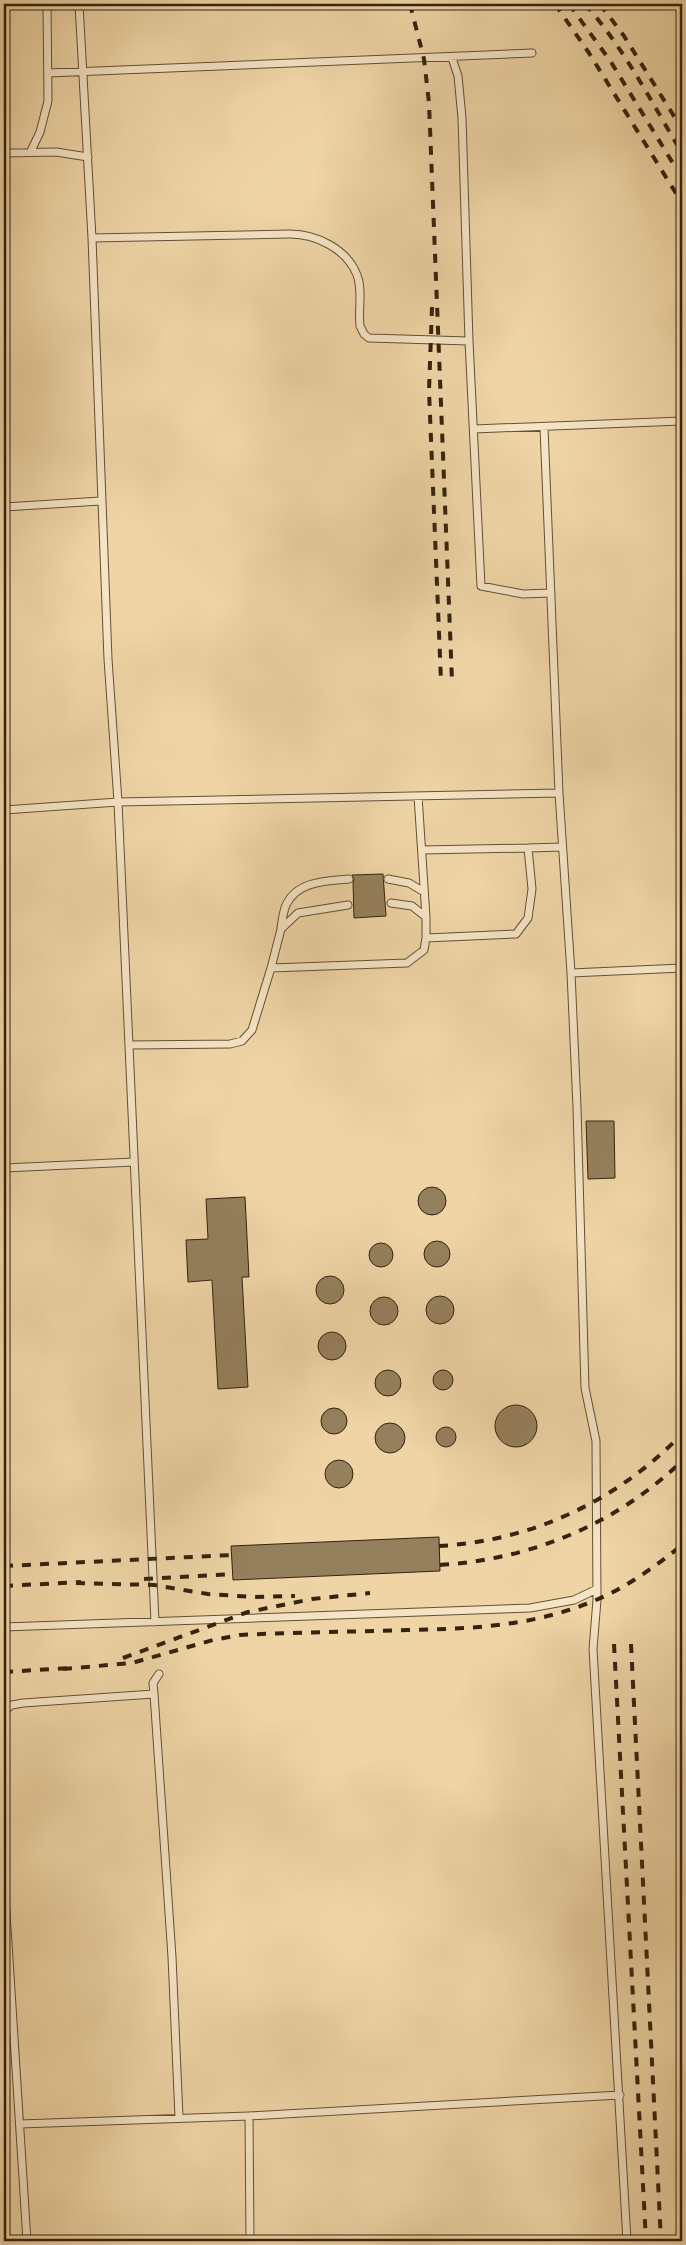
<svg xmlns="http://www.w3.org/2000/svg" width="686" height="2245" font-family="Cardo,serif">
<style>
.building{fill:#95805d;stroke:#34230d}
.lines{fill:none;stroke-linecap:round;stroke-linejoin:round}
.service-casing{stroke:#635033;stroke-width:9}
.service{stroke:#f5e4c5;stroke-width:7}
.rail{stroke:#34230d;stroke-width:4;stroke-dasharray:9 9;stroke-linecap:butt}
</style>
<rect width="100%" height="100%" fill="#efd5a6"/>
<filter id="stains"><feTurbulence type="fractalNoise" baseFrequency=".004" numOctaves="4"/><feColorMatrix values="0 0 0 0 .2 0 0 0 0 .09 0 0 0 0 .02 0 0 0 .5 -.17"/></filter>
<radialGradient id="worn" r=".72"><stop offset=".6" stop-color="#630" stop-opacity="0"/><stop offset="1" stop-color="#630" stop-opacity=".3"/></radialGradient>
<path class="building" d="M 383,874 L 386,916 L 354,918 L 353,883 L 354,879 L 352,875 Z
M 586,1121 L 614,1121 L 615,1178 L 588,1179 Z
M418 1201a14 14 0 1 1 28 0a14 14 0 1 1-28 0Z
M 245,1197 L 249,1277 L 242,1277 L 248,1387 L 218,1389 L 212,1280 L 188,1282 L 186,1240 L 208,1239 L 206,1199 Z
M424 1254a13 13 0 1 1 26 0a13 13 0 1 1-26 0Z
M369 1255a12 12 0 1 1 24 0a12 12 0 1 1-24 0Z
M316 1290a14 14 0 1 1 28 0a14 14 0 1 1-28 0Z
M426 1310a14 14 0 1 1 28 0a14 14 0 1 1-28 0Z
M370 1311a14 14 0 1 1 28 0a14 14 0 1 1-28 0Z
M318 1346a14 14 0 1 1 28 0a14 14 0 1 1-28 0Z
M375 1383a13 13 0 1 1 26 0a13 13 0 1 1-26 0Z
M433 1380a10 10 0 1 1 20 0a10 10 0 1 1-20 0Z
M495 1426a21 21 0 1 1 42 0a21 21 0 1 1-42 0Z
M321 1421a13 13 0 1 1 26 0a13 13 0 1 1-26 0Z
M375 1438a15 15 0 1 1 30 0a15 15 0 1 1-30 0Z
M436 1437a10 10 0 1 1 20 0a10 10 0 1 1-20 0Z
M325 1474a14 14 0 1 1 28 0a14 14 0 1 1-28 0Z
M 439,1537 L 440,1571 L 233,1580 L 231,1546 Z"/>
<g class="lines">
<defs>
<path id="service" d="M 79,4 L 92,238 L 108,659 L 118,802 L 155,1622
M 452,58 L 458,76 L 462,118 L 469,341 L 481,586 L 523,594 L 551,593
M 48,73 L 532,53
M 31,151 L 40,132 L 48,101 L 47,4
M 4,153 L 56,152 L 88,157
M 92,238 L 290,234 C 316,234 347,249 357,275 C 363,290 358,310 360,326 L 364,334 L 369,338 L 469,341
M 544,428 L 559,793
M 474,429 L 682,421
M 4,507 L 101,501
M 4,810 L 118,802 L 559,793 L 571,973 L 577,1107 L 585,1388 L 596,1441 L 597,1600 L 593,1649 L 627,2241
M 528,848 L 562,847
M 422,850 L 528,848 L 532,889 L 528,918 L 516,934 L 426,938
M 388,879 L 409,883 L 424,892
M 391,903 L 412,906 L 426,917
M 281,928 C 282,921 283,912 286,905 C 297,881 326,881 349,879
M 271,968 L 407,963 L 424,950 L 426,938 L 426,917 L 418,796
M 571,973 L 682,968
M 130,1045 L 230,1044 L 242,1041 L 252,1030 L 271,968 L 281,929 L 298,913 L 348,905
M 4,1168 L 134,1162
M 4,1627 L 530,1608 L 574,1600 L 597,1589
M 154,1694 L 172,1957 L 179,2117
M 4,1711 L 12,1705 L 23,1703 L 154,1694 L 153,1683 L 159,1674
M 4,1881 L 27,2241
M 249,2116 L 250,2241
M 20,2124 L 249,2116 L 620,2095"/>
</defs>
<use href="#service" class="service-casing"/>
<use href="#service" class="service"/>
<path class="rail" d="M 410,4 L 424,59 L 429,103 L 452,681
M 555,4 L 589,53 L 682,203
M 569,4 L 611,62 L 682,178
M 585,4 C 624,48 652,103 682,153
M 600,4 L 624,36 L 682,129
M 432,307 L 429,391 L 441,681
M 439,1546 C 532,1541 617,1501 682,1434
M 440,1565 C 532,1559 615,1525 682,1461
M 4,1566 L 232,1555
M 144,1579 L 232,1574
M 76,1583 L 154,1585 L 208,1594 L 253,1597 L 295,1596
M 4,1586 L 81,1582
M 614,1644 L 646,2241
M 631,1644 L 661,2241
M 123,1658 L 248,1612 L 312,1599 L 370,1593
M 63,1669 L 132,1663 L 213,1640 L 240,1635 C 295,1632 351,1632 407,1630 C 472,1629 535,1626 596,1600 C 627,1587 656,1566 682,1545
M 4,1672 L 69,1668"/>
</g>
<rect width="686" height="2245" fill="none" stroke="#efd5a6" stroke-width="20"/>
<rect x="5" y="5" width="676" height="2235" fill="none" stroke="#34230d" stroke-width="2.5"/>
<rect x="10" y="10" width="666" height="2225" fill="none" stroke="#34230d"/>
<rect width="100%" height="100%" filter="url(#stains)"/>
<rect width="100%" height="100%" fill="url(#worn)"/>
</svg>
